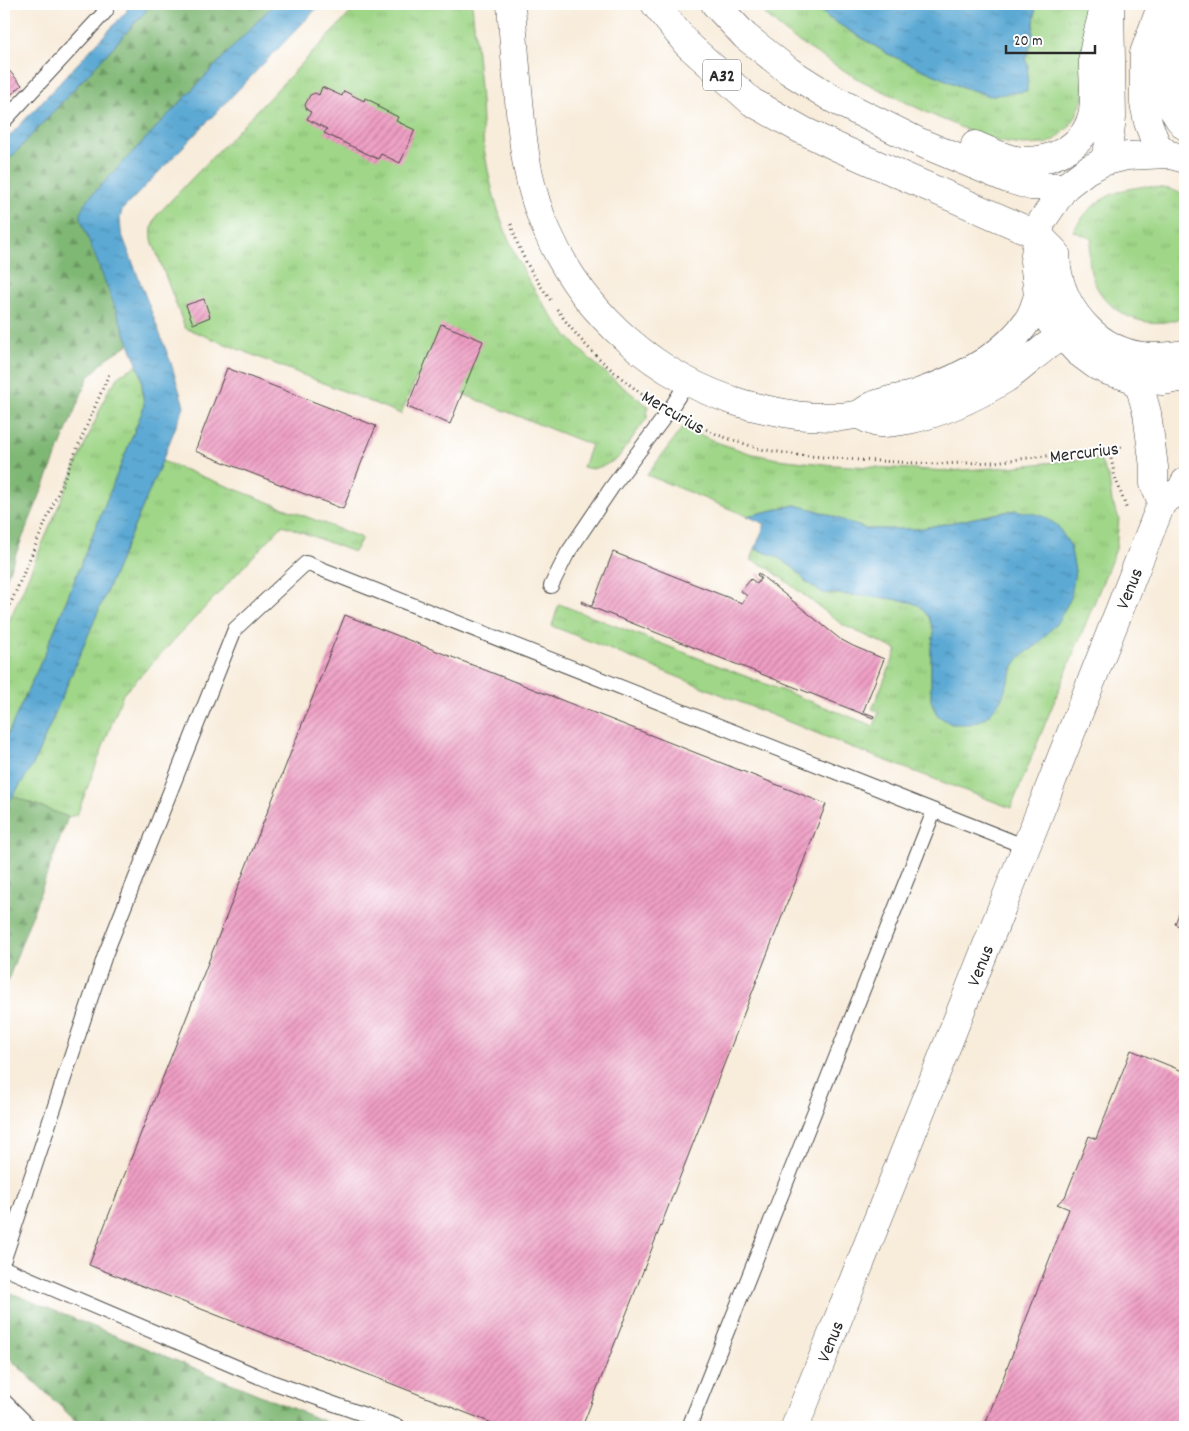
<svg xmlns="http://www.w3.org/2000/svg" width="1189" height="1431" font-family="Dekko,sans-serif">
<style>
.grass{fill:url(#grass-tufts);stroke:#658059}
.forest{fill:url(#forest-firs);stroke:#557150}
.water{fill:url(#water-ripples);stroke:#436a80}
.building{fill:url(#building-hatch)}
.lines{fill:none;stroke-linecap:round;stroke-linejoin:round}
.lane-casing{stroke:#4a4845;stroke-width:16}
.street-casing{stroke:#4a4845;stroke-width:29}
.secondary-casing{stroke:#4a4845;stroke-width:29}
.highway-casing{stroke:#4a4845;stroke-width:29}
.path{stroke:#4a4845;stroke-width:3;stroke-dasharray:1 4;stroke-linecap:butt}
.lane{stroke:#fff;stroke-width:14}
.street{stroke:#fff;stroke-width:28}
.secondary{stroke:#fff;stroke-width:28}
.highway{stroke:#fff;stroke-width:28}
.labels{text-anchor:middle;stroke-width:4;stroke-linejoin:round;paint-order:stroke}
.shield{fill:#fff;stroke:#6b6b6b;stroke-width:1}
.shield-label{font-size:18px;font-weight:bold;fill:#2b2b2b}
.street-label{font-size:19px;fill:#2b2b2b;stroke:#fff}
</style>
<defs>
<pattern id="grass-tufts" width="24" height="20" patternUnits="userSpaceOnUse" patternTransform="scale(1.25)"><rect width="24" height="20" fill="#9fd687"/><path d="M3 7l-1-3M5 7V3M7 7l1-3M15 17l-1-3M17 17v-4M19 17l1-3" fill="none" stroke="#89b875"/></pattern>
<pattern id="forest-firs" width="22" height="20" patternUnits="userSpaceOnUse" patternTransform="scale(1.25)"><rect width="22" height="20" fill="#7fb774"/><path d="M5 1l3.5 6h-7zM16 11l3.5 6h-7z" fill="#68955f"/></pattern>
<pattern id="water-ripples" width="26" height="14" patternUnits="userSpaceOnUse" patternTransform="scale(1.25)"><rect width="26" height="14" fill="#5ba9d4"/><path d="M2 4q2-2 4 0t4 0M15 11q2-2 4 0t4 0" fill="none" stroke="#4b8aac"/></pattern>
<pattern id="building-hatch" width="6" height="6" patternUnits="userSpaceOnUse" patternTransform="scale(1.25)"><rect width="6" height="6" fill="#ef9ec4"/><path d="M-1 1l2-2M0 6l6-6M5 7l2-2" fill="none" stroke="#c2819f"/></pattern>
</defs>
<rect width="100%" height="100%" fill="#fff"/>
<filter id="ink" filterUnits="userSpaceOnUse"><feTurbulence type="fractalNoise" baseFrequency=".02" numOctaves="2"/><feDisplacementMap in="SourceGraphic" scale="10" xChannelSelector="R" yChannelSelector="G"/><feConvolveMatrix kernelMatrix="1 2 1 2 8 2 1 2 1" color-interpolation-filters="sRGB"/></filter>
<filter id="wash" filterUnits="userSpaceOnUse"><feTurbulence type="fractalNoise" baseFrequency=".0096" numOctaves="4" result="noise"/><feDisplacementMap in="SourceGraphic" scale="20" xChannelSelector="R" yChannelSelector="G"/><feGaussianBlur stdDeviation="1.12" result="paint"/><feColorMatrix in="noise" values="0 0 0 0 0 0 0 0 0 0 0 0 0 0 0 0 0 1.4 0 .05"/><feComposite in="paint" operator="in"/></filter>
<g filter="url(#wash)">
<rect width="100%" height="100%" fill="#f8ecda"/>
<path class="grass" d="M 359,4 L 472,4 C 475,37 479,69 481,102 C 482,121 482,140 486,159 C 496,221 522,279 561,328 C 585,358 617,383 648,406 L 647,418 L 617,459 L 603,466 L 592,469 L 583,467 L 591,445 L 417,376 L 401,414 L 185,328 L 153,243 C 150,232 152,225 157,215 Z
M 755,4 L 811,4 L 832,20 L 888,54 L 957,85 L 990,96 L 1025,59 L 1032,43 L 1036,4 L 1088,4 L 1085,23 L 1083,99 L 1075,118 L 1069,127 L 1055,140 L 1046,144 L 1023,145 L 1001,142 L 983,137 L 930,114 L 856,78 L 794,39 L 770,19 Z
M 1185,8 L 1185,100 L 1180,85 Z
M 1146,186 L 1170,189 L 1185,195 L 1185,316 C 1134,340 1076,294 1092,239 L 1073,231 C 1093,200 1110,191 1146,186 Z
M 138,365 L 141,374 L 144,407 L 46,651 L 4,742 L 4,633 L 108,391 L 121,374 Z
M 683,427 L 719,443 L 749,453 L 777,459 L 833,465 L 949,471 L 1009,467 L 1092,458 L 1100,460 L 1109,479 L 1112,502 L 1119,518 L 1116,549 L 1011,808 L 863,752 L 552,626 L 559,604 L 874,726 L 879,712 L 872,709 L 897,650 L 843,625 L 767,567 L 751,560 L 755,549 L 776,556 L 795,569 L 806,582 L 823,593 L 878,597 L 906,601 L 919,605 L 929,617 L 934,633 L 931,648 L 931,700 L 937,715 L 1008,683 L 1014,666 L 1021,655 L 1036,646 L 1075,571 L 1070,546 L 1057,525 L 1015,510 L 918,529 L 866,529 L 819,511 L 795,505 L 747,516 L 647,475 Z
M 162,461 L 362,538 L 354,552 L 283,525 L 123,694 L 77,815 L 68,817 L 13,796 L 33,765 Z"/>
<path class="forest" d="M 146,4 L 274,4 L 86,201 L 81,217 L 129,344 L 106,359 L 88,378 L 4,583 L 4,165 L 139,19 L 147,6 Z
M 13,796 L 68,817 L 4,991 L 4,806 Z
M 4,1290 L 338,1427 L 82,1427 L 4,1353 Z"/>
<path class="water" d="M 127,4 L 146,4 L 147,5 L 146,11 L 4,165 L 4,142 L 127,11 Z
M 274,4 L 321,4 L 122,210 L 120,219 L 121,232 L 171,363 L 184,406 L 162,461 L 33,765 L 13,796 L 4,806 L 4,742 L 46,651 L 144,407 L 141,374 L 88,238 C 83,223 76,216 86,201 Z
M 811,4 L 1036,4 L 1032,43 L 1025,59 L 1028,65 L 1027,91 L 990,96 L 957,85 L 888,54 L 832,20 Z
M 795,505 L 819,511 L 866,529 L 918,529 L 1015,510 L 1041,515 L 1057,525 L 1070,545 L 1075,571 L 1071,598 L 1057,623 L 1036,646 L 1021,656 L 1014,666 L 1002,698 L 990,714 L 981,720 L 970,724 L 951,724 L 937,715 L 931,700 L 931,648 L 934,633 L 929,617 L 919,605 L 906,601 L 878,597 L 823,593 L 806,582 L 795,569 L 776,556 L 755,549 L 765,524 L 747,516 Z"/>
<g id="blocks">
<path class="building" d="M 4,65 L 22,85 L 4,101 Z
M 322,87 L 342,96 L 344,91 L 364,101 L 365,98 L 379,105 L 378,107 L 398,117 L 396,121 L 415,130 L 400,163 L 381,154 L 378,159 L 324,133 L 327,129 L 307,119 L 311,112 L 307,110 L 305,105 L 310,95 L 315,93 L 319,95 Z
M 204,299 L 210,317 L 193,324 L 186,305 Z
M 441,324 L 483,341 L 450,424 L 407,407 Z
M 227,368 L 376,426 L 343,509 L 195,451 Z
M 613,552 L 742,603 L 747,596 L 741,591 L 751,579 L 757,584 L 761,578 L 757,575 L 758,573 L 840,639 L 853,646 L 884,659 L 863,712 L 874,716 L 873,718 L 581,603 L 582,601 L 592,606 Z
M 345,615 L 826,804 L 582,1427 L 502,1427 L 89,1265 Z
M 1185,898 L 1185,929 L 1175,924 Z
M 1131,1050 L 1185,1072 L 1185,1427 L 984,1427 L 1069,1209 L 1057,1204 L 1065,1197 L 1089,1136 L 1096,1139 Z"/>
</g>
</g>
<g filter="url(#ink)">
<use href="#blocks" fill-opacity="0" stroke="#4a4845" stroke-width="1"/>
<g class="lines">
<defs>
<path id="lane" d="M 4,121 L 106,11 L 101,4
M 551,586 L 567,554 L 612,487 L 669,411 L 688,381
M 4,1259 L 105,955 L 235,629 L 306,563 L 1026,847
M 4,1268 L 269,1381 L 399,1427
M 4,1401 L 30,1427
M 689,1427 L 934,811"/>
<path id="street" d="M 1135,379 L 1141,391 L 1147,413 L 1154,467 L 1154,484 L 1162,502
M 795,1427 L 1026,847 L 1162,502 L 1181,490 L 1185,482"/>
<path id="secondary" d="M 511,4 C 513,36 516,68 519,100 C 523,146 528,190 548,233 C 584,315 658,379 744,404 C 761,409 778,412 796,415 C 810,417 825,417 840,417 C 845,417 852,415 857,415 C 864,416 871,422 878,423 C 885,424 901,421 908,420 C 942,413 976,397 1005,379 C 1027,366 1049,337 1074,333 C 1080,332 1086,333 1092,333
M 1162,4 L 1144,53 L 1144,103 L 1148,122 L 1156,144 L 1167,154
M 1167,8 C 1167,22 1168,37 1168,52 C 1168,80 1163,104 1185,126
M 1185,159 L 1167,154 L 1127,156 L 1103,162 L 1087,170 L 1065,187 L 1042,221 L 1038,235 L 1034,261 L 1038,296 L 1044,309 L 1051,323 L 1078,352 L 1097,366 L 1108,371 L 1135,379 L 1163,381 L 1185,377
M 1103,162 L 1108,149 L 1112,117 L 1110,4
M 1038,235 L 1056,253 C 1057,260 1056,266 1058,273 C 1066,314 1100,351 1143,356 C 1157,358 1171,356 1185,354
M 857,415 C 864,412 870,406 877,404 C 890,399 905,398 918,393 C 958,379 1004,357 1028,320 C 1033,313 1035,304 1038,296"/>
<path id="highway" d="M 655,4 L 687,44 L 752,102 L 802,130 L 837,147 L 1038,235
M 715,4 L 745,36 L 789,71 L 833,99 L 919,142 L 1008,179 L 1031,186 L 1065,187
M 975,145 C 987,150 999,156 1011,159 C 1045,167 1088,148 1093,110 C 1096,92 1092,74 1093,56 C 1095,39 1101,21 1105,4"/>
</defs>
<use href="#lane" class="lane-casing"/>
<use href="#street" class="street-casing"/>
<use href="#secondary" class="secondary-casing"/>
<use href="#highway" class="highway-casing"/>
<path class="path" d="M 511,224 C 519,253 534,278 552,302
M 557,309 C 582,346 614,374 650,400
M 688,421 L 718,435 L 760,449 L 798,455 L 860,460 L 938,464 L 994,462 L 1123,447
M 1109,449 L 1115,477 L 1127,510
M 4,619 L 109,374"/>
<use href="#lane" class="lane"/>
<use href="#street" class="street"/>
<use href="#secondary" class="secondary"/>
<use href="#highway" class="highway"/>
</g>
</g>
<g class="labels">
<rect class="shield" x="703" y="59.5" width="38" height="31" rx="4"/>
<g class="shield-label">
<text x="722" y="81">A32</text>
</g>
<g class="street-label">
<text transform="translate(674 411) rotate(30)" y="7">Mercurius</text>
<text transform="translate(1084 451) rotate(-7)" y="7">Mercurius</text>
<text transform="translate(1128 588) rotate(-68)" y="7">Venus</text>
<text transform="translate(979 965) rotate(-68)" y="7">Venus</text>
<text transform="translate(829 1341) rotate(-68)" y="7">Venus</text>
</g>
</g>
<rect width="1189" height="1431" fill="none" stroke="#fff" stroke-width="20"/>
<path d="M1006 45v8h89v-8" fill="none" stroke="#2b2b2b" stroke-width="2.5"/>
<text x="1014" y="45" font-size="15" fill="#2b2b2b" stroke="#ffffff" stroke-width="4" paint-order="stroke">20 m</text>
</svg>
